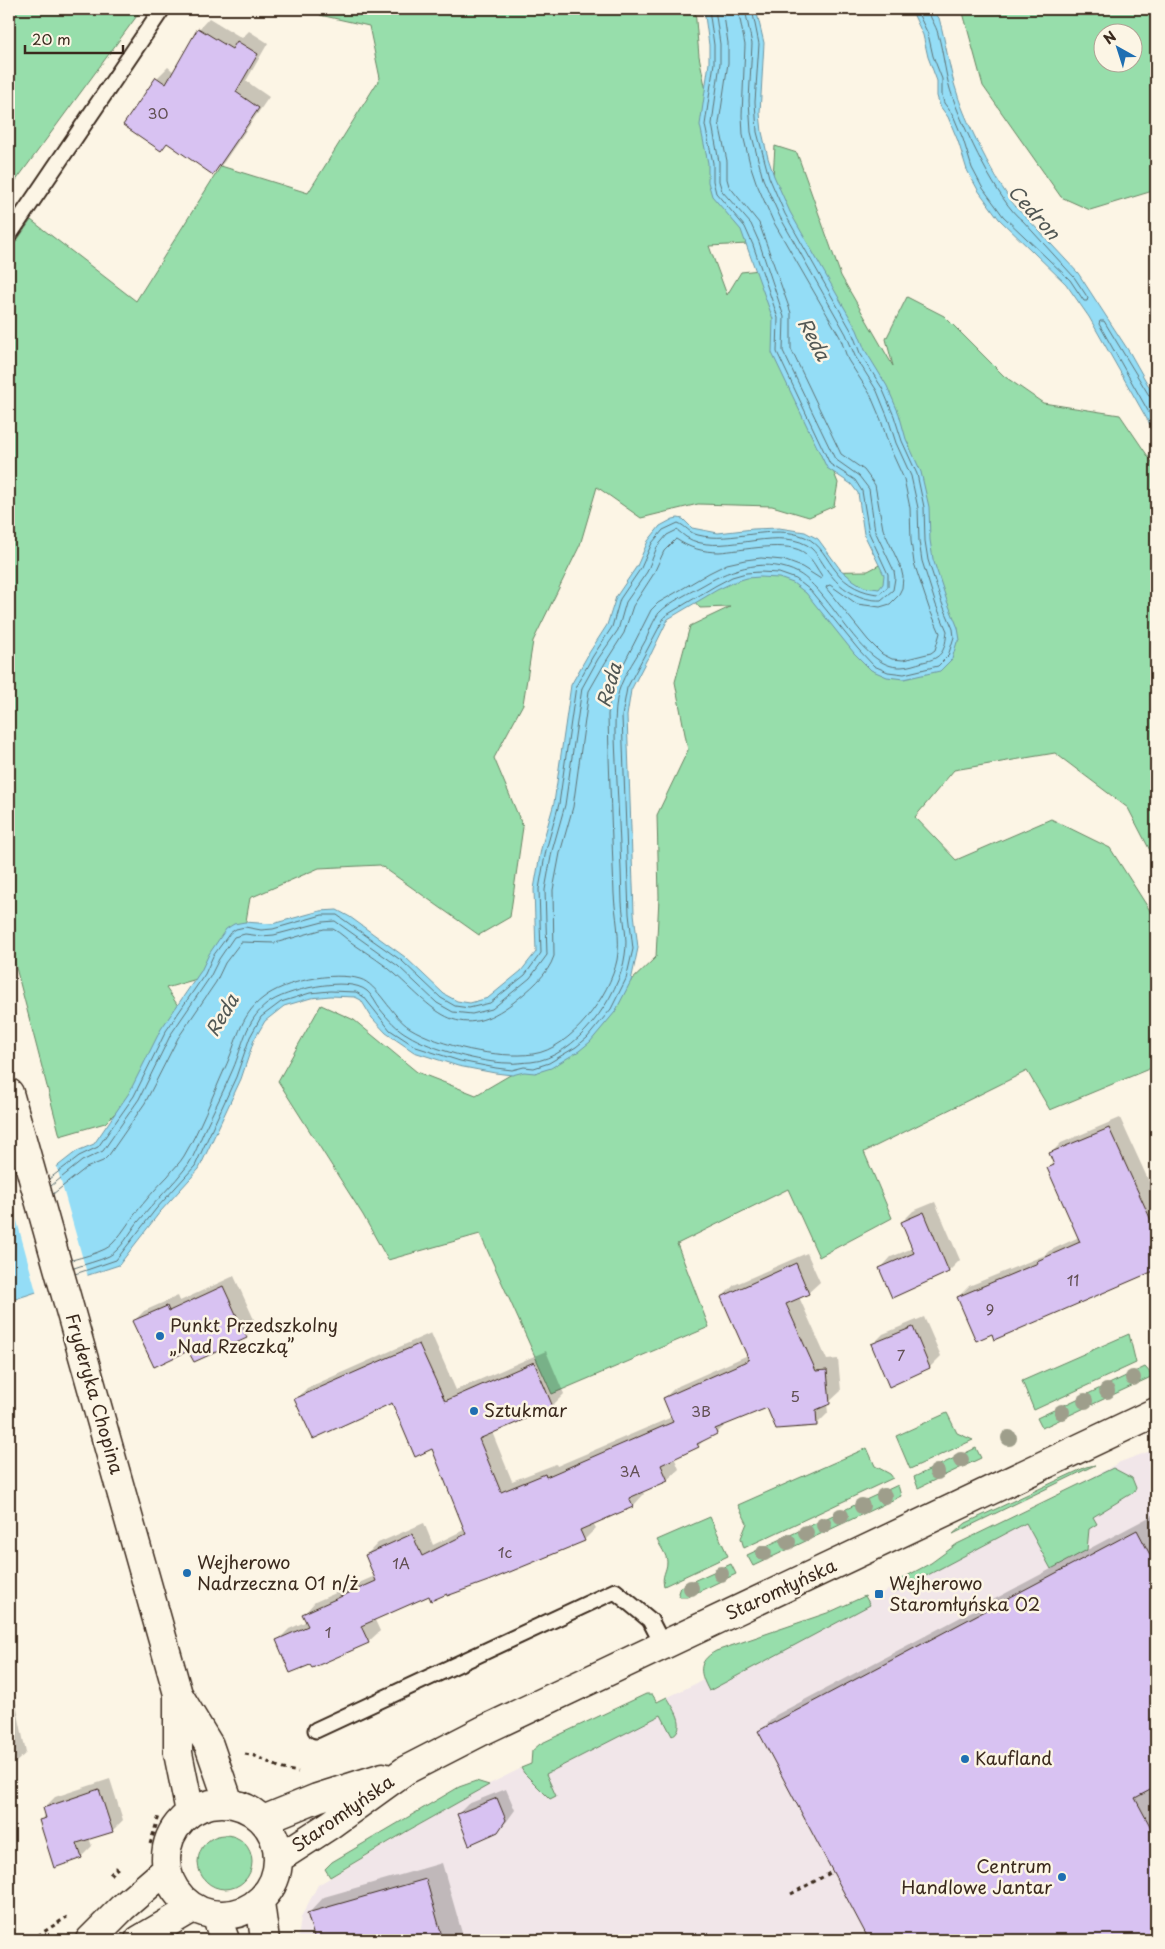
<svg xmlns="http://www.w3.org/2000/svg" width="1165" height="1949" font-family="'Playpen Sans',sans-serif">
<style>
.built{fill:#f1e6e9}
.green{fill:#97deab;stroke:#698464;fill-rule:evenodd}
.water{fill:#94ddf6;stroke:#7095a0}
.pier{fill:#fcf5e5}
.shadow{fill:#0003}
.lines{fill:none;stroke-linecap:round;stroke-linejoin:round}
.shore{stroke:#5f7274;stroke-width:1}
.building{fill:#d8c2f2;stroke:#3b2a1e}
.lane-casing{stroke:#3b2a1e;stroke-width:19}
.secondary-casing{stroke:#3b2a1e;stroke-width:31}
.path{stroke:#3b2a1e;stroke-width:3;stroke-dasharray:4 4;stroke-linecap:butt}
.lane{stroke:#fcf5e5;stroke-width:15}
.secondary{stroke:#fcf5e5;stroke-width:28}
.tree{fill:#9e9e8b}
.poi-dot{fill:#1f6fb2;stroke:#fcf5e5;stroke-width:2}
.labels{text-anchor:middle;stroke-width:5;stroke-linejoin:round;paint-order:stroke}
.number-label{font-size:15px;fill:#625053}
.poi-label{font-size:18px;fill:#3b2a1e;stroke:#fcf5e5;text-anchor:start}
.street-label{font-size:18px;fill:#3b2a1e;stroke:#fcf5e5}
.water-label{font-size:19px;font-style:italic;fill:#515754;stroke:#fcf5e5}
</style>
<rect width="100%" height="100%" fill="#fcf5e5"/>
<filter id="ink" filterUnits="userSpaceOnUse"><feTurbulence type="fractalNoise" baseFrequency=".02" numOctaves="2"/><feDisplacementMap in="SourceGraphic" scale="10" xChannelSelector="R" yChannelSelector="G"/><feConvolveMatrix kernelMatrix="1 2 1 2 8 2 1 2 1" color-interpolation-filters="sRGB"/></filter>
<g filter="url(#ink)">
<path class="built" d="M 1156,1449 L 1156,1940 L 298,1940 L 301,1917 L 318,1885 L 479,1789 L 892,1588 L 1120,1462 Z"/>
<path class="green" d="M 9,9 L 142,9 L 9,190 Z
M 324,9 L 695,9 L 699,56 L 724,180 L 748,244 L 709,246 L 727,295 L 741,272 L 760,270 L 803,395 L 838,483 L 834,506 L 809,517 L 772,506 L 698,504 L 641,518 L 597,487 L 580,545 L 533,641 L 523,704 L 494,758 L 523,827 L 510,917 L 479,935 L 380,865 L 319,868 L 250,898 L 238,967 L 166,988 L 187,1019 L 167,1062 L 105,1123 L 60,1136 L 9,941 L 9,252 L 31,220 L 136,301 L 221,166 L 308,193 L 380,78 L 369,26 L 320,15 Z
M 962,9 L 1156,9 L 1156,190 L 1090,210 L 1061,197 L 983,86 ZM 1102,32 L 1132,32 L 1132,62 L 1102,62 Z
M 775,146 L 797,153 L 841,276 L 893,366 L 886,339 L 907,297 L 944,316 L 1004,376 L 1043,403 L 1120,415 L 1156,468 L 1156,862 L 1128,808 L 1055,753 L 954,770 L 915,817 L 956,860 L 1051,819 L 1110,848 L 1156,920 L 1156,1066 L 1050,1110 L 1027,1071 L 864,1152 L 892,1218 L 819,1257 L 788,1189 L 677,1244 L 709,1327 L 552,1394 L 480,1234 L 388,1260 L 363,1215 L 278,1081 L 321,1005 L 354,1020 L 417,1072 L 476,1095 L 570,1040 L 656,957 L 659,897 L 657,815 L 688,750 L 675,682 L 690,626 L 730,607 L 700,608 L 687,593 L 719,573 L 868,571 L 898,555 L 773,177 Z
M 1129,1334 L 1136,1363 L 1034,1410 L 1022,1381 Z
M 1145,1367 L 1153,1376 L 1042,1428 L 1037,1418 Z
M 947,1413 L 957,1433 L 973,1440 L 910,1469 L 896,1436 Z
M 867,1448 L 875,1466 L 890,1474 L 893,1478 L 744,1548 L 741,1538 L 747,1523 L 738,1505 Z
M 976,1448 L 981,1458 L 918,1488 L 914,1477 Z
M 1095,1465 L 953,1534 L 966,1523 L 1086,1467 Z
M 1113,1468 L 1132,1478 L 1136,1488 L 1134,1492 L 1093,1517 L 1097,1524 L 1089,1529 L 1087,1550 L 1051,1569 L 1026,1523 L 894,1593 L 890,1585 L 931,1563 L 957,1544 Z
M 898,1485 L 901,1496 L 753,1566 L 747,1555 Z
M 710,1517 L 728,1556 L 664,1586 C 661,1576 667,1571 667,1562 C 667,1555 660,1546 657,1540 Z
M 731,1564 L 736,1574 L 687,1597 L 680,1597 L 678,1593 L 680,1587 Z
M 865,1596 L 870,1605 L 709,1691 C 700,1674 696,1662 716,1651 L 830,1612 Z
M 646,1694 L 652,1694 L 657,1702 L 667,1697 C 673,1708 688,1726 672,1736 L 661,1715 L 546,1774 L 556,1796 L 550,1799 L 524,1773 L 521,1768 L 531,1764 L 532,1751 L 540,1744 Z
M 476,1781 L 489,1785 L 409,1830 L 330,1877 L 325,1869 L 332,1862 L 459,1787 Z
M198 1862a27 27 0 1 1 54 0a27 27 0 1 1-54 0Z"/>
<path class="water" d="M 704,9 L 756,9 L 764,43 L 760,113 L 762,132 L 768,158 L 774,176 L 790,212 L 857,330 L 865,350 L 887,386 L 899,414 L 906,439 L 921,472 L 929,507 L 930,540 L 933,559 L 947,601 L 958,628 L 960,640 L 957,642 L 952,659 L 940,671 L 904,679 L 887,677 L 871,670 L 854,653 L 806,593 L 793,583 L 779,578 L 760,577 L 747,578 L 734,582 L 717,590 L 668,619 L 651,654 L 647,659 L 631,690 L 627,716 L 634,913 L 638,948 L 631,981 L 615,1012 L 590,1042 L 579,1051 L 551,1068 L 535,1073 L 524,1072 L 512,1075 L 495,1073 L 458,1066 L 414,1052 L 386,1033 L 372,1018 L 361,1000 L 355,997 L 330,996 L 311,998 L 284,1006 L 265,1021 L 254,1040 L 241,1079 L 199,1169 L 160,1212 L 119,1265 L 9,1301 L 9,1204 L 77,1151 L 94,1144 L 129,1093 L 161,1029 L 201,971 L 209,954 L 226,929 L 234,924 L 245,922 L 272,924 L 320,911 L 337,910 L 350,917 L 405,957 L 444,994 L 457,1001 L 470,1003 L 488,998 L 521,971 L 536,952 L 534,889 L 541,849 L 554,803 L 571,685 L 589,653 L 607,625 L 616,597 L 637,566 L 648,541 L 660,526 L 673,519 L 678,518 L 683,519 L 692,528 L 718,533 L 753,529 L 779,528 L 805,532 L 818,539 L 840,569 L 853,580 L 864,587 L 879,589 L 883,584 L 884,575 L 864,534 L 858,493 L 851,484 L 827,468 L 772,353 L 773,319 L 741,230 L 712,196 L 708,182 L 708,163 L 700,125 L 709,63 L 709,45 Z
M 911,9 L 932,9 L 939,18 C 946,43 949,69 957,93 C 964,119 1005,203 1026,217 L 1078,273 L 1130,353 L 1156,399 L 1156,435 L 1089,317 L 1066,284 L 999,219 L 978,190 L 967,170 L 958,141 L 948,117 L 940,106 L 937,96 L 937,81 L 928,57 L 923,35 Z"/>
<path class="pier" d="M 56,1164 L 88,1277 L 37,1295 L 11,1199 Z"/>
<path class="shadow" d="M 209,18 L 242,38 L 249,31 L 268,43 L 246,81 L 269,97 L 224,162 L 213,173 L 157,78 L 168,67 L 174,72 L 199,29 Z
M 1120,1118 L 1156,1197 L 1156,1270 L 992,1333 L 958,1297 L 969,1286 L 1045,1255 L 1049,1251 L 1079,1237 L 1049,1169 L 1054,1163 L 1050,1154 L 1061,1143 Z
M 935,1202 L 960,1260 L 949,1271 L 893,1296 L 881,1268 L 891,1257 L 913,1248 L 902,1222 L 913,1211 Z
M 807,1253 L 820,1282 L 808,1293 L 799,1297 L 827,1360 L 838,1359 L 841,1391 L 827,1404 L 828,1413 L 816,1425 L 768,1406 L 727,1423 L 717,1433 L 707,1437 L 698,1446 L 674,1457 L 679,1469 L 667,1480 L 642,1491 L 644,1494 L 633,1506 L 593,1523 L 596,1528 L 584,1540 L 447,1593 L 429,1594 L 374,1618 L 380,1631 L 368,1642 L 277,1641 L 289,1629 L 307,1621 L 304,1614 L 315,1602 L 375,1576 L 366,1555 L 378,1543 L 424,1523 L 433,1545 L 466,1529 L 433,1447 L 393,1402 L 296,1399 L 307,1388 L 431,1333 L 456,1390 L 546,1351 L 564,1394 L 552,1406 L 492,1432 L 512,1481 L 556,1464 L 557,1466 L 672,1417 L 664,1398 L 676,1387 L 748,1355 L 722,1297 L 734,1285 Z
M 234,1276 L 257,1326 L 246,1337 L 189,1349 L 133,1322 L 144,1311 L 178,1296 L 180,1301 Z
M 924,1317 L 941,1356 L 930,1367 L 889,1385 L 872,1345 L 883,1334 Z
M 1153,1515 L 1156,1521 L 1156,1786 L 1154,1787 L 1156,1791 L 1156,1940 L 871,1940 L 760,1731 L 776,1715 Z
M 14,1693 L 26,1753 L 16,1762 L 9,1764 L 9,1694 Z
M 110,1779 L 123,1820 L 112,1831 L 89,1838 L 92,1846 L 81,1857 L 40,1821 L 46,1814 L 44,1808 L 55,1797 Z
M 506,1789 L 515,1810 L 507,1821 L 497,1831 L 458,1814 L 468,1804 Z
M 442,1863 L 464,1940 L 316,1940 L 308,1914 L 324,1897 Z"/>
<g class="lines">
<path class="shore" d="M 723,9 L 728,43 L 728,63 L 719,123 L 727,161 L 727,179 L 729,186 L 759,223 L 791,313 L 791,349 L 841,454 L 864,470 L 875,485 L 883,529 L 901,568 L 903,577 L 902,588 L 898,596 L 890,604 L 880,607 L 857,604 L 830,585 L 827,586 L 826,588 L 868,640 L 882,654 L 892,659 L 903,660 L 931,653 L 935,650 L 940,633 L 929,608 L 914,563 L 911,541 L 910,508 L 904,479 L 889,446 L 881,420 L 870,394 L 848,360 L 840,337 L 773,221 L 756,182 L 750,164 L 743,135 L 742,115 L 745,45 L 738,9
M 916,9 L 928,34 L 933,56 L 942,79 L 942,95 L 944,103 L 953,115 L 963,139 L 972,168 L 982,187 L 1003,216 L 1070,280 L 1084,301 L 1087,301 L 1088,298 L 1074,277 L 1023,221 C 999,204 963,127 953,98 C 945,77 944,55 938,34 C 936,25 929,17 928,9
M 1156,400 L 1150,397 L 1104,321 L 1100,321 L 1099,324 L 1156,425
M 49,1179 L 79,1156 L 98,1147 L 134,1096 L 166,1031 L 205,974 L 213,956 L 230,933 L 236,929 L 245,927 L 261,930 L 273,929 L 322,915 L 337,915 L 402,961 L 441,998 L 455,1006 L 469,1008 L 490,1003 L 525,975 L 541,953 L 539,889 L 546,850 L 559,804 L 576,686 L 593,656 L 612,627 L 620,599 L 641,568 L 652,543 L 663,530 L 678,523 C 686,526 689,533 698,535 C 732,544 772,523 805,537 C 821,544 826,559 836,571 C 846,585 863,593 879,594 L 888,587 L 888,574 L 869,533 L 862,491 L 855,480 L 830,464 L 777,352 L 778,318 L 753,245 L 745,227 L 716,193 L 713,181 L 713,163 L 705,125 L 714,63 L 714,45 L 709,9
M 51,1186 L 82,1161 L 103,1151 L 139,1099 L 171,1034 L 210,977 L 219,959 L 234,937 L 245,934 L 261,936 L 274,935 L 323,922 L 335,921 L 398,966 L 437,1003 L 453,1012 L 472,1014 L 492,1009 L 530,978 L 547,955 L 545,890 L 552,851 L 565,805 L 582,688 L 598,659 L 618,630 L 626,602 L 647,572 L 657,547 L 667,535 L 677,530 C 680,532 683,535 686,537 C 718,558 773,526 807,545 C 818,552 823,566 831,575 C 842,590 862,601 881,600 L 893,590 L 895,578 L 894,571 L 875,531 L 869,489 L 859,476 L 835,459 L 783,351 L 784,317 L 759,242 L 751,224 L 722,191 L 719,181 L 719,162 L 712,124 L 720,63 L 720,44 L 715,9
M 53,1194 L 86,1168 L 103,1161 L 109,1155 L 145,1103 L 178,1038 L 216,982 L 225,963 L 241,942 L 275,943 L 324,929 L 333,929 C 341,933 347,940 355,945 C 368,954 383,963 395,974 C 437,1012 459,1044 514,1002 C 529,990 548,975 554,956 L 553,890 L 560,853 L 573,807 L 589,691 L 605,663 L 624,633 L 633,606 L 653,575 L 664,551 L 676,539 C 689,548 703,552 719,552 C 741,551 789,539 806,554 C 813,560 817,569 822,576 L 821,579 L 802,567 L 783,560 L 761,558 L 745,560 L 727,564 L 709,573 L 658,603 L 651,610 L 614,683 L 610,694 L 608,715 C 609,775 612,834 614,894 C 615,915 621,939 617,960 C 610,995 571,1049 533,1054 C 499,1059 439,1046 410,1028 C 391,1016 378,984 360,979 C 334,971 284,981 263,998 C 239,1016 237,1043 225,1068 C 212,1097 200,1129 184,1156 C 180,1163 173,1169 168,1176 C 156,1188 145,1201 135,1214 C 128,1223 115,1245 105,1249 C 95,1254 83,1257 72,1260
M 74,1268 C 85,1264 99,1261 109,1256 C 121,1250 130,1232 138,1222 C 154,1202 173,1185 188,1165 C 195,1155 199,1142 204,1131 C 214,1110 224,1090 233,1069 C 243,1046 245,1021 267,1004 C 285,990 348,975 367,991 C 373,996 376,1004 380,1009 C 388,1019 397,1029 408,1035 C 430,1049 482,1063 508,1063 C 516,1064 524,1062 531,1062 C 575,1058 620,996 625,955 C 628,938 623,920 622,902 C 621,862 619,822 617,782 C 616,755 613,726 617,699 C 620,679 634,662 643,645 C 647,639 649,631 652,625 C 653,623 658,613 660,612 C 668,603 693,591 705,584 C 732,568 768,557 798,573 C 832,592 861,669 901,667 C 908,667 916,664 923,662 C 943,658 945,650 947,631 L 936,605 L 922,561 L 919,541 L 918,508 L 911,476 L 896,443 L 888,418 L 877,391 L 855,356 L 846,334 L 780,217 L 763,179 L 751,132 L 749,101 L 752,44 L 745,9
M 75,1274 L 116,1260 L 156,1209 L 195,1166 L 236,1077 L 250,1037 L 261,1017 L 281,1002 L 310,993 L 330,991 L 356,992 L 364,997 L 390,1030 L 416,1047 L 460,1061 L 496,1068 L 512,1070 L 524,1067 L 534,1068 L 549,1063 L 576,1047 L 587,1038 L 611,1009 L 626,979 L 633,949 L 629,914 L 622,716 L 627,688 L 665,616 L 715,586 L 732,577 L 746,573 L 760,572 L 779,573 L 796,579 L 810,590 L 858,649 L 874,666 L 888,672 L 904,674 L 938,666 L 948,656 L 954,637 L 953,629 L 942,603 L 928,560 L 925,541 L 924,507 L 917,474 L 902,441 L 894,416 L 882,388 L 860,353 L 852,332 L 785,214 L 769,177 L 757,132 L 755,102 L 759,44 L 752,9"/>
</g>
<path class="building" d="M 198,28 L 232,49 L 237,41 L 258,54 L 236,92 L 259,108 L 213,175 L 167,143 L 161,151 L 123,125 L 156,77 L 166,84 Z
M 1109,1128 L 1156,1231 L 1156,1270 L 994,1340 L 992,1334 L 976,1341 L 957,1297 L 1038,1263 L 1037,1261 L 1080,1242 L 1047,1168 L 1054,1165 L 1049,1153 Z
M 924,1212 L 949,1272 L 892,1298 L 879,1268 L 914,1253 L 901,1222 Z
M 796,1263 L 809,1294 L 786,1304 L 816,1371 L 827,1370 L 830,1404 L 816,1410 L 817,1426 L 776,1429 L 767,1408 L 715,1429 L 717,1434 L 697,1444 L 699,1447 L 661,1465 L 668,1481 L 629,1498 L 633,1507 L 580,1530 L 585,1541 L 488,1581 L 447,1596 L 447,1594 L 431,1601 L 429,1596 L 361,1626 L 369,1643 L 312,1668 L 310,1665 L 290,1673 L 276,1640 L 308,1626 L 302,1614 L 376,1581 L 365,1555 L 412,1534 L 422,1556 L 466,1534 L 432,1449 L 415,1457 L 392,1403 L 313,1439 L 294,1399 L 419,1344 L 445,1401 L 534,1362 L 553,1407 L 479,1439 L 501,1492 L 545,1474 L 546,1477 L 673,1422 L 663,1398 L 749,1360 L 721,1297 Z
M 223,1286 L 247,1338 L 194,1362 L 188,1351 L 154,1367 L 132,1321 L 167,1306 L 169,1311 Z
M 913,1327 L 930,1368 L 889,1387 L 871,1344 Z
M 1137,1530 L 1156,1566 L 1156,1787 L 1135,1798 L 1156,1837 L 1156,1940 L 869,1940 L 758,1731 Z
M 99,1789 L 113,1832 L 77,1843 L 82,1858 L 54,1868 L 39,1820 L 46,1818 L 43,1808 Z
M 497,1798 L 506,1820 L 498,1832 L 469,1845 L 457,1814 Z
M 426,1879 L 443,1940 L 315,1940 L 307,1913 Z"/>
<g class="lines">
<defs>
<path id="lane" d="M 9,235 L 162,9
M 316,1730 L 615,1591 L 650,1620 L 663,1645"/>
<path id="secondary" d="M 9,1093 L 178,1694 L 178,1753 L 190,1812
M 178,1694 L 209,1745 L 229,1803
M166 1859a56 56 0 1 1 112 0a56 56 0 1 1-112 0Z
M 263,1820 L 317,1798 L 383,1777
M 279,1858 L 330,1825 L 406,1770 L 482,1731 L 1156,1412
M 260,1902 L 265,1940
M 216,1916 L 225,1940
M 90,1940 L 122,1908 L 166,1870
M 139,1940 L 193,1908"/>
</defs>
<use href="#lane" class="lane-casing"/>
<use href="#secondary" class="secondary-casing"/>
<path class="path" d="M 245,1754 L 255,1756 L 283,1769 L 298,1772
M 150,1844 L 159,1816
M 110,1875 L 116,1868 L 119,1872
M 791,1894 L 832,1872
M 31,1940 L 67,1917"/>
<use href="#lane" class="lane"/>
<use href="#secondary" class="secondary"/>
</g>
<g class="tree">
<circle cx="1133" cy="1378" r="8"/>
<circle cx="1107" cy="1391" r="8"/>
<circle cx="1085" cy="1401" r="8"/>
<circle cx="1062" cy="1412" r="8"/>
<circle cx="1009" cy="1438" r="8"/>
<circle cx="961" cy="1460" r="8"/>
<circle cx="937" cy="1472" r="8"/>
<circle cx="884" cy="1496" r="8"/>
<circle cx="862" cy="1506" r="8"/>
<circle cx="841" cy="1516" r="8"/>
<circle cx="824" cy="1525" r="8"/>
<circle cx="806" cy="1533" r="8"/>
<circle cx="788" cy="1542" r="8"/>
<circle cx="764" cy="1553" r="8"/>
<circle cx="721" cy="1574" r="8"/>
<circle cx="691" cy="1588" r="8"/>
</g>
</g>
<g class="poi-dot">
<circle cx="160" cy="1336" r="5"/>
<circle cx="474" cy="1411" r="5"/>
<circle cx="187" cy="1573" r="5"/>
<rect x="874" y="1589" width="10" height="10" rx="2.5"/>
<circle cx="965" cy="1759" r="5"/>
<circle cx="1062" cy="1877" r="5"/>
</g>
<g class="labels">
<g class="number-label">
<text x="158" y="119">30</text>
<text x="1073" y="1286">11</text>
<text x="990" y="1315">9</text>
<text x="901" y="1361">7</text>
<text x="795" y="1402">5</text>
<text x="701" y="1417">3B</text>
<text x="630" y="1477">3A</text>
<text x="505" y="1558">1c</text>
<text x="401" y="1569">1A</text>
<text x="328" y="1638">1</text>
</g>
<g class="poi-label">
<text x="170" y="1332">Punkt Przedszkolny<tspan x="170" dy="21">„Nad Rzeczką”</tspan></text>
<text x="484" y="1417">Sztukmar</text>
<text x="197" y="1569">Wejherowo<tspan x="197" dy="21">Nadrzeczna 01 n/ż</tspan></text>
<text x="889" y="1590">Wejherowo<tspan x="889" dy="21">Staromłyńska 02</tspan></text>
<text x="975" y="1765">Kaufland</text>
<text x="1052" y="1873" text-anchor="end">Centrum<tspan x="1052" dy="21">Handlowe Jantar</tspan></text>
</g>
<g class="street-label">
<text transform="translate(94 1394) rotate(74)" y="6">Fryderyka Chopina</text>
<text transform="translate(781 1590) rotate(-25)" y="6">Staromłyńska</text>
<text transform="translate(343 1814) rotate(-35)" y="6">Staromłyńska</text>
</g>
<g class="water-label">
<text transform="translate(1034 212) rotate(48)" y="7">Cedron</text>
<text transform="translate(814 339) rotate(62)" y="7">Reda</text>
<text transform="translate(609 685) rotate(-74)" y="7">Reda</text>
<text transform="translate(222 1015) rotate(-59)" y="7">Reda</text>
</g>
</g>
<rect width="1165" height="1949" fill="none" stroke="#fcf5e5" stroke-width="30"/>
<rect x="15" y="15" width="1135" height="1919" fill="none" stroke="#3b2a1e" stroke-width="2" filter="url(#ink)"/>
<g transform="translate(1118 48) rotate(321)"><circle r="24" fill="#fcf5e5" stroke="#afa495"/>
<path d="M0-4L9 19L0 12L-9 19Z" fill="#1f6fb2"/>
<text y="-8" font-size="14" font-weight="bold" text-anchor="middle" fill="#3b2a1e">N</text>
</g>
<path d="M25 45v8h98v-8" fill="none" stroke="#3b2a1e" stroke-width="2.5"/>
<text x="32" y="45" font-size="15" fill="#3b2a1e" stroke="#fcf5e5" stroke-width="4" paint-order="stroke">20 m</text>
</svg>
